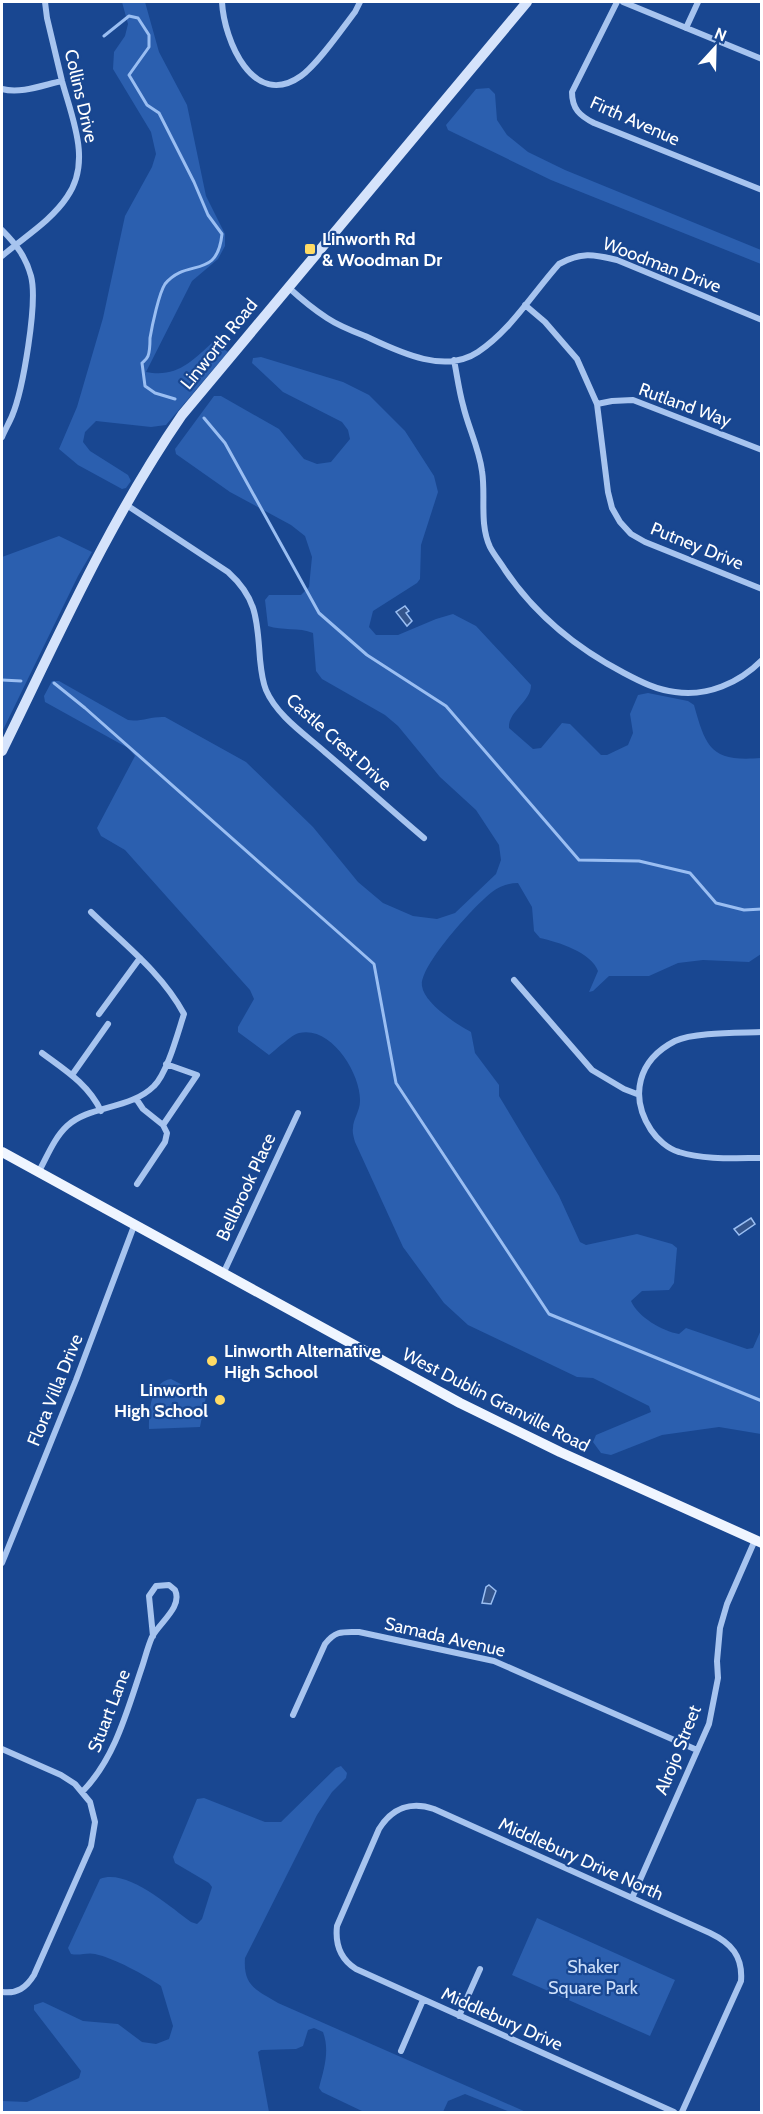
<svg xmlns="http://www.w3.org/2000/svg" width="763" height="2114" font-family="Cabin,sans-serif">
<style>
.green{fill:#2b5faf}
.water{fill:#34558c;stroke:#9abef2;stroke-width:1.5}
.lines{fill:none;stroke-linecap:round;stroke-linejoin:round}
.stream{stroke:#9abef2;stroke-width:3}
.minor{stroke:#a7c4ef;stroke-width:6}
.secondary{stroke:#d5e3fb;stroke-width:10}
.primary{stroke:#eff5ff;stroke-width:10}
.poi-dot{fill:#ffdb65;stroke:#194791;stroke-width:2}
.labels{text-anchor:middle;stroke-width:4.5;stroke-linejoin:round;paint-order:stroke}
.street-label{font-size:18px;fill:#fff;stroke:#194791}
.poi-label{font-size:18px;font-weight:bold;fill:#fff;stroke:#194791;text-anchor:start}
.park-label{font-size:18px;fill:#cee0fb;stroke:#194791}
</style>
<rect width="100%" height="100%" fill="#194791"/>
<path class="green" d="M 122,2 L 145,2 L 159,52 L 187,105 L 206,196 L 225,234 L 225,246 L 218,259 L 192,281 L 146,372 C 177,378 192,361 213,342 L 228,352 L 166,425 L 151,427 L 96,421 L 85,432 L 83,442 L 90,451 L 128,475 L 131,481 L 126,488 L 122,489 L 78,465 L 59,449 L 77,407 L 103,318 L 125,216 L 152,167 L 156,154 L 151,132 L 113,69 L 114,52 L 125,36 L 128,24 Z
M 489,88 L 495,94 L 497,120 L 507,135 L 528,152 L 565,170 L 761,250 L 761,264 L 551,180 L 448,130 L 446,125 L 476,89 Z
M 261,357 L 343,382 L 369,395 L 405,431 L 434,476 L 438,492 L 421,545 L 420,579 L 417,583 L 373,611 L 369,627 L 376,635 L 398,635 L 436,619 L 453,614 L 476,626 L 531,685 C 531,702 508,711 509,728 L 533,749 L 541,748 L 562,723 L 570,724 L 601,755 L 607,755 L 628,745 L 633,733 L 630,714 L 638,695 L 648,693 L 688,701 L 694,705 C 706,748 711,762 761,758 L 761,954 L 749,962 L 703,960 L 678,963 L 649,976 L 609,976 L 593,991 L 589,992 L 598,971 C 591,952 558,942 540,938 L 534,931 L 532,907 L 518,883 C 508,883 500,886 492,892 C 476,904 419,966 422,986 C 424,1003 456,1024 471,1032 L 475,1053 L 499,1085 L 499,1096 L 559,1196 L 580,1242 L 586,1245 L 637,1234 L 672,1244 L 677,1248 L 674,1283 L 669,1290 L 642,1291 L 631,1301 C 638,1317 662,1331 679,1334 L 686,1328 L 747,1349 L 753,1348 L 761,1330 L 761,1434 L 719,1427 L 662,1435 L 611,1455 L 601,1453 L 593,1442 L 596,1435 L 651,1412 L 649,1406 L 593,1378 L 577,1377 L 468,1325 L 444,1303 L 403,1247 L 355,1142 C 354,1138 352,1132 353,1128 C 353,1119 360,1111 360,1101 C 361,1074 331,1025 299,1033 C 291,1035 276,1050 269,1055 L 238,1032 L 238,1027 L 254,999 L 250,990 L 125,850 L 101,836 L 97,828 L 135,756 L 128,748 L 45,702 L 44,696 L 52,681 L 59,681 L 128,720 C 141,722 152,716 165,717 L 246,762 L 313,827 L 358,882 L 383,903 L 413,916 L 437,919 L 455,913 L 496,874 L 501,860 L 499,845 L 476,810 L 440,777 L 398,726 L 385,715 L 322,679 L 316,671 L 313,633 C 299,627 282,631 268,626 L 265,600 L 269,595 L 301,595 L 309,587 L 312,557 L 305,536 L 291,525 L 230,492 L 176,454 L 175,449 L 214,396 L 221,396 L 279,429 L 304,459 L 317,464 L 331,462 L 350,439 L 348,430 L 342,422 L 283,392 L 252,363 L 253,358 Z
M 59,536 L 92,552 L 78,576 L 2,732 L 2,557 Z
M 171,1379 L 206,1397 L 200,1427 L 149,1429 C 149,1412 150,1382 171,1379 Z
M 341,1766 L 347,1773 L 346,1778 L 332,1792 L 317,1815 L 245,1958 C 243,1986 256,1990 278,2003 L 526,2112 L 510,2112 L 465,2094 L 448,2101 L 443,2112 L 364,2112 L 322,2092 L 319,2088 C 324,2069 330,2051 323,2032 L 314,2028 L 308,2030 L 303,2046 L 296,2049 L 261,2050 L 258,2052 L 269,2112 L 2,2112 L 2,2101 L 27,2102 L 79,2078 L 81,2071 L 34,2010 L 34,2005 L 43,2002 L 83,2021 L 118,2024 L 142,2042 L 156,2044 L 169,2039 L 173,2026 L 161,1986 C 145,1975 114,1958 95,1954 C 87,1952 80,1956 71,1954 L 68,1948 L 100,1879 C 127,1868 170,1907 191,1922 L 197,1924 L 202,1919 L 212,1887 L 209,1883 L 175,1863 L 173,1857 L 197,1799 L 204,1798 L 265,1822 L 281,1822 L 336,1768 Z
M 537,1918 L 675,1980 L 650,2036 L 512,1975 Z"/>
<path class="water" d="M 405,606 L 409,611 L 406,613 L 412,621 L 407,626 L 396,612 Z
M 751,1218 L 755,1224 L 739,1235 L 734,1229 Z
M 489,1585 L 496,1591 L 491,1604 L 482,1603 L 486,1587 Z"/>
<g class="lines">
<path class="stream" d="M 104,36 L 129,16 L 138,18 L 149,35 L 149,47 L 129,75 L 147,105 L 159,113 L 194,182 L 208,215 L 222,234 C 217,281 187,257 165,284 C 159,293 152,326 150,338 C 150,343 150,351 148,356 C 147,359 144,361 142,363 L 145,386 L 155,393 L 175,399
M 204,418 L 225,443 L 319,613 L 367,655 L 446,706 L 579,860 L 639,861 L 690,873 L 716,903 L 744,910 L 762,909
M 2,680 L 21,681
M 54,683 L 85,708 L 374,964 L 396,1083 L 549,1314 L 762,1401"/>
<path class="minor" d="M 222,2 C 224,40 253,110 301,76 C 317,65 342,29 355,12 L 360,2
M 617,2 L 572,92 C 572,109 580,116 594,123 L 762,190
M 623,2 L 762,59
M 686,28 L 698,2
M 2,89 C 21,94 43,85 62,81
M 2,230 C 16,244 26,257 31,276 C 38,302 23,390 12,416 C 9,423 5,430 2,437
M 2,256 C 24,237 51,221 67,197 C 92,162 72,118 62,81 C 57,60 52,39 47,18 L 45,2
M 288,287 C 300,298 313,309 327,318 C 339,326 352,331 365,336 C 397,351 444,375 478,352 C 511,330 533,293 559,264 C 581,252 593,254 617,260 L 762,320
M 525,305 L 545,322 L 577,359 L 597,404 L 608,492 L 612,508 L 620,522 L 631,534 L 645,542 L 762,589
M 454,360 C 457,375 459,391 463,405 C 468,427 479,448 482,471 C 486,496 479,523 490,547 C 494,555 501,563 505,570 C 536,616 576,648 624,673 C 641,682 657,690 675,692 C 707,697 739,683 762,660
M 597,404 L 612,401 L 633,400 L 762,450
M 125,504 L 228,572 C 258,599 257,621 260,659 C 261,669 262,680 266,690 C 277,716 306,735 326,753 C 359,781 391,810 424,838
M 514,980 L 592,1070 L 624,1089 L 637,1094
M 99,1014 L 140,958
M 762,1032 C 739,1033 694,1032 675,1041 C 638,1060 629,1096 651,1130 C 657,1139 668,1149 679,1152 C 704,1160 736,1158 762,1158
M 42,1053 C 65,1070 88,1084 101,1111
M 72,1075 L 108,1024
M 163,1125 L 197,1075 L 166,1064
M 38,1173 C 47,1157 54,1138 67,1126 C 89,1105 130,1110 154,1086 C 167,1074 178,1032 184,1014 C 162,973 124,944 91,912
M 137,1184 L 165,1142 L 167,1133 L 163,1125 L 143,1109 L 137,1100
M 223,1274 L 298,1113
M 2,1563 L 76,1380 L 134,1226
M 293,1715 L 325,1644 C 336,1630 343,1632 359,1632 L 494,1661 L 697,1750
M 2,1749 L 61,1775 L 75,1784 L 90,1802 L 95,1822 L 91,1846 L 34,1975 C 26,1988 17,1994 2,1992
M 83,1791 C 115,1758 127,1711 142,1667 C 145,1658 148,1646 152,1637 C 159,1623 183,1607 175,1590 L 169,1585 L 156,1586 L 149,1596 L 153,1636
M 632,1898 L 709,1724 L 718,1678 L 717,1661 L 720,1628 L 727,1604 L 755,1540
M 459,2016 L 480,1969
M 401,2051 L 423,2000
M 674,2112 L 356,1969 C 340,1959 335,1944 337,1926 L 379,1829 C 392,1808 411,1801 434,1809 L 710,1933 C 731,1943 743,1956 741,1981 L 682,2112"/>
<path class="secondary" d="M 2,751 C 58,637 109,521 182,415 L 527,2"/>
<path class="primary" d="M 2,1152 L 460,1403 L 560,1452 L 762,1543"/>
</g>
<g class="poi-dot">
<rect x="304" y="243" width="12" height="12" rx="3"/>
<circle cx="212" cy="1361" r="6"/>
<circle cx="220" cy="1400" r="6"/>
</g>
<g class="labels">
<g class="street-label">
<text transform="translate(81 96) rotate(77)" y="6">Collins Drive</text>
<text transform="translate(635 121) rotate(24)" y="6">Firth Avenue</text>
<text transform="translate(662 265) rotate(21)" y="6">Woodman Drive</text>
<text transform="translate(219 344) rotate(-51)" y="6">Linworth Road</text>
<text transform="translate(685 405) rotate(20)" y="6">Rutland Way</text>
<text transform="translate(697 546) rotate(22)" y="6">Putney Drive</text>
<text transform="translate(339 742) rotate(42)" y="6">Castle Crest Drive</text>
<text transform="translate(246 1187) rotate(-65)" y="6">Bellbrook Place</text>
<text transform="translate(55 1390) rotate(-68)" y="6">Flora Villa Drive</text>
<text transform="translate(496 1400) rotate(27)" y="6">West Dublin Granville Road</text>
<text transform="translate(445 1637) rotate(13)" y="6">Samada Avenue</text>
<text transform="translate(109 1711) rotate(-69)" y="6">Stuart Lane</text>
<text transform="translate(678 1750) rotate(-68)" y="6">Alrojo Street</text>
<text transform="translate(581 1859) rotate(24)" y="6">Middlebury Drive North</text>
<text transform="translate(502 2019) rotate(24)" y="6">Middlebury Drive</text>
</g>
<g class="poi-label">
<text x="322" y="245">Linworth Rd<tspan x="322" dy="21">&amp; Woodman Dr</tspan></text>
<text x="224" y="1357">Linworth Alternative<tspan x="224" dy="21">High School</tspan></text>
<text x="208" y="1396" text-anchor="end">Linworth<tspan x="208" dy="21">High School</tspan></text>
</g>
<g class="park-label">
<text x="593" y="1973">Shaker<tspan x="593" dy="21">Square Park</tspan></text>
</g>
</g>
<rect width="763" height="2114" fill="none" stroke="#ffffff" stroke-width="6"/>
<g transform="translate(715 48) rotate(22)" stroke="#194791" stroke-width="4.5" paint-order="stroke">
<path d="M0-4.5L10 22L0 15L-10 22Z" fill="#ffffff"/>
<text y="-9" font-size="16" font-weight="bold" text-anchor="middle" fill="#ffffff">N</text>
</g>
</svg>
